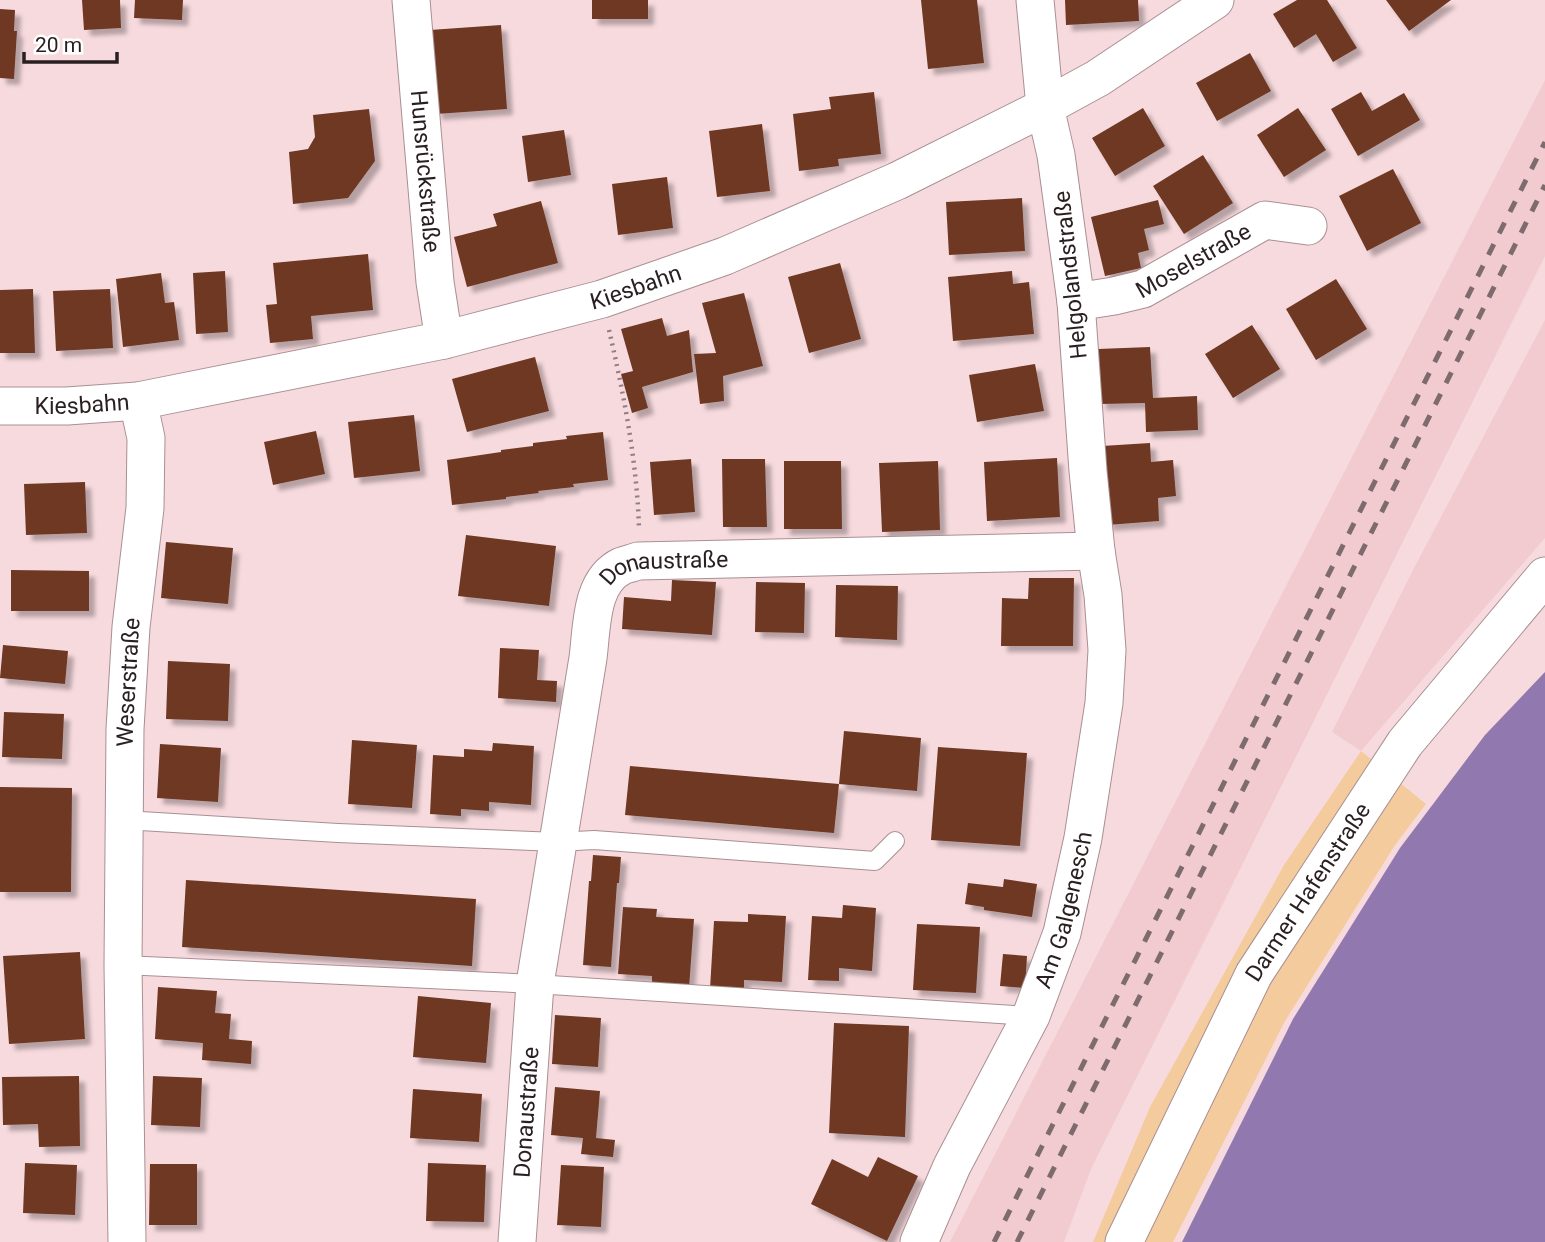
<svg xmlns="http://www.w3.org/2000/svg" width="1545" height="1242" font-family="Roboto,sans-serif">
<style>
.built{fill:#f1cbd0}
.green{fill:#f3cb9c}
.water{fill:#9178ae}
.building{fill:#6e3724;filter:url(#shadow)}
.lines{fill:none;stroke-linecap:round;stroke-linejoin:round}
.lane-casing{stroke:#a98f93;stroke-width:20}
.street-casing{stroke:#a98f93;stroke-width:39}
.path{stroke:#927e81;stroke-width:4.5;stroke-dasharray:2 5;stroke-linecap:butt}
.lane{stroke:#fff;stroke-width:18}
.street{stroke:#fff;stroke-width:37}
.rail{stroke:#7d6b6d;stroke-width:5;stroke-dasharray:12 12;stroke-linecap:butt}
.labels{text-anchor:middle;stroke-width:7;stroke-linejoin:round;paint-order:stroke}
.street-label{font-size:23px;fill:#291f20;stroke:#fff}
</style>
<defs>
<filter id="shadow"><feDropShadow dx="6" dy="6" stdDeviation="2" flood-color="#0004"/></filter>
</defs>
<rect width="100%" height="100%" fill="#f7dade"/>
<path class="built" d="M 1545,80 L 1545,256 L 1091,1169 L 1064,1242 L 950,1242 Z
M 1545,320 L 1545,538 L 1361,751 L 1332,732 L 1413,570 Z"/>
<path class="green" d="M 1361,751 L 1426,804 L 1395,845 L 1285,1021 L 1173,1242 L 1093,1242 L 1150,1107 L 1284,865 Z"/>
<path class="water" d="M 1545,672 L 1545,1242 L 1182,1242 L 1293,1019 L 1400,848 L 1485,735 Z"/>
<path class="building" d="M 82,0 L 120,0 L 121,28 L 84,30 Z
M 135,0 L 183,0 L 182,20 L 134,18 Z
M 592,0 L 648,0 L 648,19 L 592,19 Z
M 921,0 L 977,0 L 984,63 L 928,69 Z
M 1065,0 L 1138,0 L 1139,21 L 1066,25 Z
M 1297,0 L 1327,0 L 1357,48 L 1333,62 L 1316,34 L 1294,48 L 1273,14 Z
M 1386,0 L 1451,0 L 1409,31 Z
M 0,9 L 15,10 L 14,31 L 17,31 L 14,79 L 0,78 Z
M 501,25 L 507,109 L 436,114 L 430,30 Z
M 1250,53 L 1271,91 L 1217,121 L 1196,83 Z
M 874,92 L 881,154 L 838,159 L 839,166 L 799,171 L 793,114 L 831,109 L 829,97 Z
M 1361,92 L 1372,111 L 1404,93 L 1420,120 L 1358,156 L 1331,109 Z
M 1143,108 L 1165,146 L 1115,176 L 1092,138 Z
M 1298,108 L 1326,150 L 1284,177 L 1257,135 Z
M 369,109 L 375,161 L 348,198 L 293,204 L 289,152 L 308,149 L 315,137 L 313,115 Z
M 762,124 L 770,191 L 717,197 L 709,131 Z
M 564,130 L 571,175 L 528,182 L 522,136 Z
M 1203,155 L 1233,203 L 1184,234 L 1153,186 Z
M 1393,169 L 1421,223 L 1367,251 L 1339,196 Z
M 667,177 L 673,228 L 618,235 L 612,184 Z
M 1022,198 L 1025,251 L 949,255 L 946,202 Z
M 1158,200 L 1164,224 L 1144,229 L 1149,250 L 1138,253 L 1141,268 L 1105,276 L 1091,217 Z
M 541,201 L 558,263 L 467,287 L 454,237 L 497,226 L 493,214 Z
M 368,254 L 373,310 L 311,316 L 313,339 L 270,343 L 266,305 L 277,304 L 273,263 Z
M 840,263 L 861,339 L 809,353 L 788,277 Z
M 225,271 L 228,332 L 196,334 L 193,273 Z
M 1012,271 L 1013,284 L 1029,282 L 1034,334 L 953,341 L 948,277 Z
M 161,273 L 165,303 L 174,302 L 179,340 L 123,347 L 116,279 Z
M 1336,279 L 1367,329 L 1316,360 L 1286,309 Z
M 33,289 L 35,353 L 0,353 L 0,290 Z
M 110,289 L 113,348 L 56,351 L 53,291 Z
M 744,293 L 763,366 L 723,376 L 724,401 L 700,404 L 694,354 L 716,353 L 702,303 Z
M 662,318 L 667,336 L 689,330 L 693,372 L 642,387 L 648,408 L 632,413 L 621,374 L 633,371 L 621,329 Z
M 1252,325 L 1280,369 L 1233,398 L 1205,354 Z
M 1150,347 L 1153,398 L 1197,396 L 1198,430 L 1146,432 L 1145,403 L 1100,404 L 1098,349 Z
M 535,357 L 549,411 L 467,432 L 452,379 Z
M 1035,364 L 1044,411 L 977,422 L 969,375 Z
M 414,415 L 420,471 L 354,478 L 348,422 Z
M 316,431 L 325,474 L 273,485 L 264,442 Z
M 603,432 L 608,480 L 573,484 L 574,487 L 538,491 L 539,493 L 506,497 L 506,499 L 452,505 L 447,460 L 501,452 L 501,450 L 533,446 L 533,443 L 567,439 L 566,436 Z
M 1150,443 L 1151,462 L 1173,460 L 1176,496 L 1158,498 L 1159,521 L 1107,525 L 1102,446 Z
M 1057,458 L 1060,517 L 987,521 L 984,462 Z
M 691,459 L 695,512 L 654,515 L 650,462 Z
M 722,459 L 765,459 L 767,527 L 723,527 Z
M 784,461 L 841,461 L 842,529 L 784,529 Z
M 938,461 L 940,530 L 882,532 L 879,463 Z
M 85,482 L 87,533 L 26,535 L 24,484 Z
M 466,535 L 556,546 L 549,606 L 458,596 Z
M 166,542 L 233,548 L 228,604 L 161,598 Z
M 11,570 L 89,571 L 89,611 L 11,611 Z
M 1029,578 L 1074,578 L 1073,646 L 1001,646 L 1002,598 L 1028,599 Z
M 672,580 L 716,582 L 712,635 L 622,629 L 624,597 L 671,601 Z
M 756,582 L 805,583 L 804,633 L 755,632 Z
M 836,585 L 898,586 L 897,640 L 835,637 Z
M 3,645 L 68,651 L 65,684 L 0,678 Z
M 500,648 L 539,650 L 537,680 L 557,681 L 556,702 L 498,698 Z
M 168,661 L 230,664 L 228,721 L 166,719 Z
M 4,712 L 64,714 L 62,759 L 2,757 Z
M 844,731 L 921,738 L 917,791 L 839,784 Z
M 352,740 L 417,745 L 412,808 L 348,804 Z
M 493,743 L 534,746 L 531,805 L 489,802 L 489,811 L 461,809 L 461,816 L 430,814 L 433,755 L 464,757 L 464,749 L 492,751 Z
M 160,744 L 221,748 L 218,802 L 157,798 Z
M 938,747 L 1027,753 L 1020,846 L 931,840 Z
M 630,766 L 839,784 L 834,833 L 625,815 Z
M 0,787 L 72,788 L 71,892 L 0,892 Z
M 593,855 L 621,857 L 619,883 L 617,883 L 611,967 L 583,965 L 589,881 L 591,881 Z
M 1004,879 L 1037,884 L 1032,917 L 984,910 L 984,907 L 965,904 L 968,883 L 1003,887 Z
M 186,880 L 476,899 L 472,966 L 182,947 Z
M 843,905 L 876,908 L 872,971 L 839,968 L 839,981 L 808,980 L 812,916 L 842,918 Z
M 623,907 L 657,909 L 656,917 L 694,919 L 689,988 L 652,986 L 652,976 L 618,974 Z
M 748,914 L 786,916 L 782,982 L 744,980 L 744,991 L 710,989 L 714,921 L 748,922 Z
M 917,924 L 980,927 L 976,993 L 913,990 Z
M 80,952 L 85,1039 L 9,1044 L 3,956 Z
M 1003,954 L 1027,956 L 1025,988 L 1000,986 Z
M 158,987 L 217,991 L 215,1013 L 231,1014 L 229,1039 L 252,1041 L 251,1064 L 202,1060 L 203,1043 L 155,1039 Z
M 418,996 L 491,1003 L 486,1063 L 413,1057 Z
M 555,1015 L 601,1018 L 598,1067 L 552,1064 Z
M 834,1023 L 909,1026 L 905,1137 L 829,1133 Z
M 79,1076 L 80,1146 L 39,1147 L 38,1124 L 3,1125 L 2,1077 Z
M 153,1076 L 202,1078 L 200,1127 L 151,1125 Z
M 555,1087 L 600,1091 L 596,1138 L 615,1140 L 613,1157 L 581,1154 L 583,1138 L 551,1135 Z
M 413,1089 L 482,1094 L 479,1142 L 410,1138 Z
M 878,1157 L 918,1176 L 887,1241 L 811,1204 L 832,1159 L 868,1177 Z
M 25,1163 L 77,1165 L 75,1215 L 23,1213 Z
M 428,1163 L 486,1165 L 484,1222 L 426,1221 Z
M 150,1164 L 197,1164 L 197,1225 L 149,1225 Z
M 561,1165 L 604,1167 L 601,1227 L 557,1225 Z"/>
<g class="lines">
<defs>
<path id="lane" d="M 124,820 L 338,833 L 557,842 L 594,840 L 875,861 L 895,841
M 123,965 L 535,984 L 1031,1016"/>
<g id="street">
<path id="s1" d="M 411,0 L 435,282 L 444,340"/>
<path id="s2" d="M 1076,302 L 1114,296 L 1143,289 L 1265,220 L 1308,226"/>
<path id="s3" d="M 0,406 L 67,406 L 138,401 L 444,340 L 602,299 L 725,256 L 897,181 L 1045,107 L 1098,78 L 1215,0"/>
<path id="s4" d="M 127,1242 L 123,965 L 125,729 L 131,627 L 145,508 L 146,438 L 138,401"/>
<path id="s5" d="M 517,1242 L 535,984 L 588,658 C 592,628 590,581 622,566 C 627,564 633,563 638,561 L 1096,551"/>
<path id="s6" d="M 919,1242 L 952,1166 L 1031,1016 L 1062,933 L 1083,838 L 1104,703 L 1107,650 L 1103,595 L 1096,551 L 1088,471 L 1076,302 L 1056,155 L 1045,107 L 1035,0"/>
<path id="s7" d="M 1124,1242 L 1254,974 L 1405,743 L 1545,576"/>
</g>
</defs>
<use href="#lane" class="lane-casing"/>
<use href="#street" class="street-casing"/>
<path class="path" d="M 609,330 C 624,395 637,462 639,529"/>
<use href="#lane" class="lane"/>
<use href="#street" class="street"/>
<path class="rail" d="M 994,1242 L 1545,142
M 1017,1242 L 1545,185"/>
</g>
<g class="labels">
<g class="street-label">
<text dy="8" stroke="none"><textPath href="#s1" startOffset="172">Hunsrückstraße</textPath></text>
<text dy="8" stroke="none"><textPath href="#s2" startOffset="126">Moselstraße</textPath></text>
<text transform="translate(1070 275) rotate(-96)" y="8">Helgolandstraße</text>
<text dy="8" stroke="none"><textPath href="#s3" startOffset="649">Kiesbahn</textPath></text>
<text dy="8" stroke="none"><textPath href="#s3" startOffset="82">Kiesbahn</textPath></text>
<text dy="8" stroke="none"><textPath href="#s5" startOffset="733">Donaustraße</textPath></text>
<text dy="8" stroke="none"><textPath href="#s4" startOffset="560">Weserstraße</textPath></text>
<text dy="8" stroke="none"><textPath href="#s7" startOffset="396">Darmer Hafenstraße</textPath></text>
<text dy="8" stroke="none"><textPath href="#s6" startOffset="364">Am Galgenesch</textPath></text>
<text dy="8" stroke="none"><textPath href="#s5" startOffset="130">Donaustraße</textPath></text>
</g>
</g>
<path d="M24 52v10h93v-10" fill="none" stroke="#291f20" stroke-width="3.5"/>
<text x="35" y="52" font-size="21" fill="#291f20" stroke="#ffffff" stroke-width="5" paint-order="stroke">20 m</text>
</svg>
